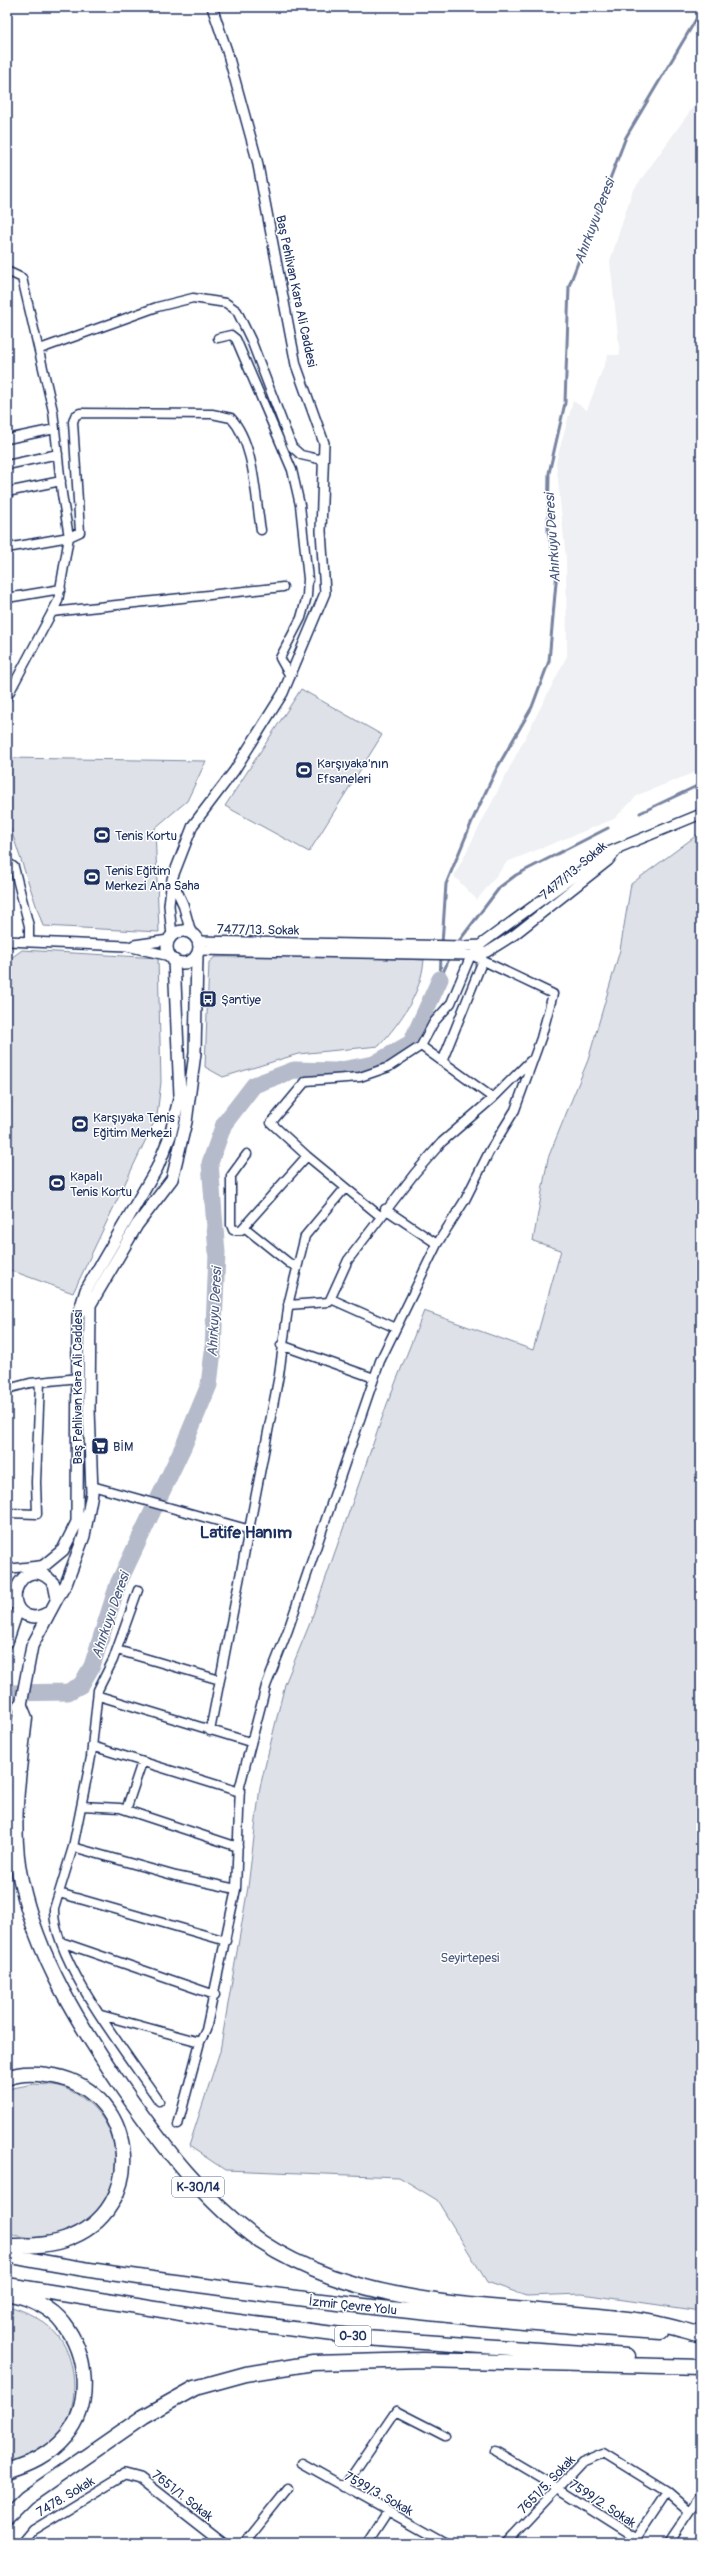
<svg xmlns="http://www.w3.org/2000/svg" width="708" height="2550" font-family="Pangolin,sans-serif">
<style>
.built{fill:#eff0f4}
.green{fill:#dee1e7;stroke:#7c88a2}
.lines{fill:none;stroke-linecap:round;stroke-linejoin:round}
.stream{stroke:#77839f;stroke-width:3}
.river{stroke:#b5bbca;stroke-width:17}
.minor-casing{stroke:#1b2f5e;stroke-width:11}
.tertiary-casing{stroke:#1b2f5e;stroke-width:12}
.secondary-casing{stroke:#1b2f5e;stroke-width:14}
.motorway-casing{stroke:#1b2f5e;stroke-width:17}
.minor{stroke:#fff;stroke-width:8}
.tertiary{stroke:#fff;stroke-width:9}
.secondary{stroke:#fff;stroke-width:11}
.motorway{stroke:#fff;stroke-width:14}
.labels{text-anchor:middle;stroke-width:3;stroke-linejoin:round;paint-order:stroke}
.shield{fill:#fff;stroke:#5f6d8e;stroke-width:1}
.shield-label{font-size:12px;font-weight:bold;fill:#1b2f5e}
.street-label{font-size:13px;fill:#1b2f5e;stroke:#fff}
.poi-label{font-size:13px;fill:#1b2f5e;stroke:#fff;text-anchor:start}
.park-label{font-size:13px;fill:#4c5c80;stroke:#fff}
.water-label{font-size:14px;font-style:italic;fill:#49597e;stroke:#fff}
.district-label{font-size:17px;font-weight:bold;fill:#1b2f5e;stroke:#fff}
</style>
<rect width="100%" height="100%" fill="#fff"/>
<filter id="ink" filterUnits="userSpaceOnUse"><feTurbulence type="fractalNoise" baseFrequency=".025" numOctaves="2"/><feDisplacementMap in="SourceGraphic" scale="8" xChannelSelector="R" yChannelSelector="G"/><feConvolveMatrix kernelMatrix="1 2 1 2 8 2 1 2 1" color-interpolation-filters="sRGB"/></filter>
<g filter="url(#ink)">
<path class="built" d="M 701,96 L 701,770 L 638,795 L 614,819 L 507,862 L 477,900 L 454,876 L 567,656 L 566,559 L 556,462 L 573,401 L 587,410 L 608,355 L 620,355 L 610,261 L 632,192 Z"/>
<path class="green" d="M 301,689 L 382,735 L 309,852 L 225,806 Z
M 7,758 L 206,761 L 187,801 L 155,828 L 159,932 L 43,926 L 7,818 Z
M 701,832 L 701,2311 L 582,2294 L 527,2296 L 487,2282 L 437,2200 L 399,2177 L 225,2170 L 189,2146 L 220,2051 L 248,1887 L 260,1787 L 285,1684 L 310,1623 L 387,1404 L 424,1311 L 533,1350 L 561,1250 L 533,1241 L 548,1158 L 588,1060 L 620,950 L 631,884 Z
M 22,950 L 158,958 L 161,1082 L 157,1116 L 73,1293 L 7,1269 L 7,961 Z
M 333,956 L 424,960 C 421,994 401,1021 379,1046 L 298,1054 L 223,1077 L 205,1067 L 209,962 L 215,957 Z
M 34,2084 C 42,2085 51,2084 59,2086 C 129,2110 137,2200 70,2234 C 52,2243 26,2237 7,2234 L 7,2089 Z
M 7,2306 C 26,2310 46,2321 59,2337 C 79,2364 79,2412 58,2438 C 45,2454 25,2458 7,2465 Z"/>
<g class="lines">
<path class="stream" d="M 640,813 L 701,784
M 442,944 L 446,884 L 473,819 L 497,768 L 532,707 L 549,661 L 557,571 L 548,531 L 549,473 L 565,403 L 569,286 L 626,137 L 701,11
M 456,945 L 500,887 L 516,875 L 608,828
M 441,977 L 450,957
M 440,979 L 441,956"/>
<path class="river" d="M 7,1693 L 68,1692 L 81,1685 L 92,1666 L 118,1584 L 184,1445 L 209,1385 L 213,1351 L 217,1253 L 210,1163 L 224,1124 L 254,1085 L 294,1070 L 335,1071 L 374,1064 L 411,1043 L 440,979"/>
<defs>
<path id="minor" d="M 7,271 L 22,278 L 53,411 L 62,494 L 69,537 L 58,601 L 7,697
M 218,338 L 231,335 L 236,339 L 292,470 L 300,505 L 308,579 L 307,596 L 301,618 L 280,658 L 290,676
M 40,349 L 157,307 L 193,298 L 226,303 L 237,311 L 251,340 L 292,447 L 301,455 L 323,460
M 7,439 L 55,429
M 7,465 L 58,454
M 7,492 L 61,481
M 7,548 L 69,537 L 80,532 L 73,422 L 75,416 L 80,413 L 212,414 L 231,418 C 255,444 255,497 261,530
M 7,598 L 61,589
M 52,612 L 283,587
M 7,862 L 14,867 L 29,926 L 29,941
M 442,1062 L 483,960
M 247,1154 L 231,1176 L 231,1225 L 233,1230 L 241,1230 L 307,1156
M 385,1209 L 437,1244
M 380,1216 L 307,1156 L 271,1123 L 306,1081 L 360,1077 L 389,1067 L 421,1046
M 244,1227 L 289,1263 L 296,1266
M 331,1299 L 396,1328
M 288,1305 L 329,1302 L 348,1260 L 415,1173 L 442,1142 L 493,1098 L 530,1061
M 281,1345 L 374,1378
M 7,1389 L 30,1383 L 79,1378
M 92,1486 L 247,1529
M 7,1513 L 37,1514 L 36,1482 L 40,1382
M 7,1569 L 43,1565
M 138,1590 L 113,1660 L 98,1690 L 91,1757 L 73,1847 L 54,1909 C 52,1959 130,2058 159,2101
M 7,1604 L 14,1604
M 117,1650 L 220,1680
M 99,1696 L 250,1742
M 210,1731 L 279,1375 L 289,1301 L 305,1236 L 345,1188
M 92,1746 L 240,1792
M 82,1806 L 120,1808 L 238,1847
M 126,1810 L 142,1762
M 73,1847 L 176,1876 L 236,1889
M 59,1893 L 226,1941
M 61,1942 L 215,1995
M 101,2015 L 200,2042
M 178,2125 L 200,2042 L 206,2030 L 236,1889 L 240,1786 L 266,1686 L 288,1630 L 380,1361 L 437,1244 L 465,1200 L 489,1152 L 515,1110 L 541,1038 L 553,994 L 471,955 L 451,1003 L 434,1022 L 421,1046 L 493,1098
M 495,2451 L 558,2488 L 637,2538
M 302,2463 L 445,2543
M 344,2487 L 396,2411 L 445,2436
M 22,2543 L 33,2530 L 125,2474
M 244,2543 L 288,2488
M 367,2543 L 388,2511
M 506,2543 L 582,2462 L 604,2453 L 667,2492 L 688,2510
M 633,2543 L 667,2492
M 668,2543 L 701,2494"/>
<path id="tertiary" d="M 172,880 L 183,904 L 191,933
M 172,936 L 169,905 L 172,879 L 193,825 L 234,771 L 283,693 L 325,593 L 321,531 L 324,443 L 296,365 L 257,160 L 227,51 L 212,7
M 7,941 L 127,946 L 170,956
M 198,941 L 464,946 L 480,945 L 606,853 L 701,814
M 134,945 L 169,940
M 199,950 L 471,955 L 487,952 L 514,935 L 608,861 L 618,849
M 125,2474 L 140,2478 L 223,2543"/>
<path id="secondary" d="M167 947a16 16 0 1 1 32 0a16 16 0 1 1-32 0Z
M 35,1573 L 63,1550 L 77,1522 L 78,1316 L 86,1290 L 157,1168 L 170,1136 L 180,1095 L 174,960
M 57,1599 L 66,1584 L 84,1536 L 92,1493 L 89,1409 L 90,1305 L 137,1225 L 172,1179 L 186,1122 L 195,1053 L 197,955
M 7,1642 L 18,1609
M 7,1780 L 32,1646 L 57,1599 L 54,1584 C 26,1551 0,1602 26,1615 C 35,1619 42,1616 49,1612"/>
<path id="motorway" d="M 20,1706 L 25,1718 C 19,1772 9,1827 21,1881 C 38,1959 79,2024 123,2089 C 162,2145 204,2201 261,2242 C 282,2256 308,2268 332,2277 C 429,2311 535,2307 636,2320 C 657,2322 678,2329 698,2334
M 7,2078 C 19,2073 33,2073 46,2075 C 137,2084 153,2211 64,2240 C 46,2246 25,2246 7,2246
M 7,2255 C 73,2269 140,2277 206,2286 C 357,2307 509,2323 661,2332
M 7,2285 L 224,2320 L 365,2338 L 628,2356
M 7,2471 C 30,2464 50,2455 66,2436 C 93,2404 87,2354 63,2323 C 52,2308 29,2297 11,2294
M 7,2517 L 26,2498 L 143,2417 L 195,2388 L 246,2374 L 313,2363 L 423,2360 L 701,2367"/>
</defs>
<use href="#minor" class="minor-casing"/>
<use href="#tertiary" class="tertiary-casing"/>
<use href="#secondary" class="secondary-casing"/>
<use href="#motorway" class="motorway-casing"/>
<use href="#minor" class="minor"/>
<use href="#tertiary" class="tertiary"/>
<use href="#secondary" class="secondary"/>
<use href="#motorway" class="motorway"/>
</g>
</g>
<defs>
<symbol id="stadium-square" viewBox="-11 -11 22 22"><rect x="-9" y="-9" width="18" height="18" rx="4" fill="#1b2f5e" stroke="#fff"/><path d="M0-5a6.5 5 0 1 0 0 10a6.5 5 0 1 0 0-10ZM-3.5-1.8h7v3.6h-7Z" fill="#fff"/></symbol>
<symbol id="bus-square" viewBox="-11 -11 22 22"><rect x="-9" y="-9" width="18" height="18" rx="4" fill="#1b2f5e" stroke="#fff"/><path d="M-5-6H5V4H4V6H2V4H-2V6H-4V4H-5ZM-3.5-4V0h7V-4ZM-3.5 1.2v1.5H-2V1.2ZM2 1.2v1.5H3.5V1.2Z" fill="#fff"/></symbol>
<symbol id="supermarket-square" viewBox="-11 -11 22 22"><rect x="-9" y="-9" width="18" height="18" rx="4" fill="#1b2f5e" stroke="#fff"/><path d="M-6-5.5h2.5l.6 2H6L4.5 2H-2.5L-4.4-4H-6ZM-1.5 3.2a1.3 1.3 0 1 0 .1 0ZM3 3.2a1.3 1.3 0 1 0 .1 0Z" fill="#fff"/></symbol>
</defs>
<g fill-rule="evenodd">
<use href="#stadium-square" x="294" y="760" width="20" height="20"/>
<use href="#stadium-square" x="92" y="825" width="20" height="20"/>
<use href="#stadium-square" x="82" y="867" width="20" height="20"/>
<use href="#bus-square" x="198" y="989" width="20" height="20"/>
<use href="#stadium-square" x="70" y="1114" width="20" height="20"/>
<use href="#stadium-square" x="47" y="1173" width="20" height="20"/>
<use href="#supermarket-square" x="90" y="1436" width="20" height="20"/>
</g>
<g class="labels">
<g class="shield">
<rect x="172" y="2177" width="52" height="20" rx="3"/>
<rect x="335" y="2326" width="36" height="20" rx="3"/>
</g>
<g class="shield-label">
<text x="198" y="2191">K-30/14</text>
<text x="353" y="2340">O-30</text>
</g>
<g class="street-label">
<text transform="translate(297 291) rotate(78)" y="5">Baş Pehlivan Kara Ali Caddesi</text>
<text transform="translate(573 870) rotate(-40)" y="5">7477/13. Sokak</text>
<text transform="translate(258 929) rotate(1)" y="5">7477/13. Sokak</text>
<text transform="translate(77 1387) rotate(-90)" y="5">Baş Pehlivan Kara Ali Caddesi</text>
<text transform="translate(353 2305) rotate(6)" y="5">İzmir Çevre Yolu</text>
<text transform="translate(546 2484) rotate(-46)" y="5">7651/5. Sokak</text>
<text transform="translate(379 2493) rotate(29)" y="5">7599/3. Sokak</text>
<text transform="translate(183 2495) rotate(38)" y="5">7651/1. Sokak</text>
<text transform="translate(65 2496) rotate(-31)" y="5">7478. Sokak</text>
<text transform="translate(603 2503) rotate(33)" y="5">7599/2. Sokak</text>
</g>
<g class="poi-label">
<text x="317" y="768">Karşıyaka'nın<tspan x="317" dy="15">Efsaneleri</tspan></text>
<text x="115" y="840">Tenis Kortu</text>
<text x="105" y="875">Tenis Eğitim<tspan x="105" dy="15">Merkezi Ana Saha</tspan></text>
<text x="221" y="1004">Şantiye</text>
<text x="93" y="1122">Karşıyaka Tenis<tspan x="93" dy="15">Eğitim Merkezi</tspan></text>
<text x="70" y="1181">Kapalı<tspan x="70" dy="15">Tenis Kortu</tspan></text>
<text x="113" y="1451">BİM</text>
</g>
<g class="park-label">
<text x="470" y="1962">Seyirtepesi</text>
</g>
<g class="water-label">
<text transform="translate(594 221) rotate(-69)" y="5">Ahırkuyu Deresi</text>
<text transform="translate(552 538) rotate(-94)" y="5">Ahırkuyu Deresi</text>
<text transform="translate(214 1312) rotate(-87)" y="5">Ahırkuyu Deresi</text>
<text transform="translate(110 1615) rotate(-71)" y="5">Ahırkuyu Deresi</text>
</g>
<g class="district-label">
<text x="246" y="1538">Latife Hanım</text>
</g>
</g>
<rect width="708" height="2550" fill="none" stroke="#fff" stroke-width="24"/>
<rect x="12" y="12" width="684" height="2526" fill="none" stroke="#1b2f5e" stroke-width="1.5" filter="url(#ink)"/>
</svg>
